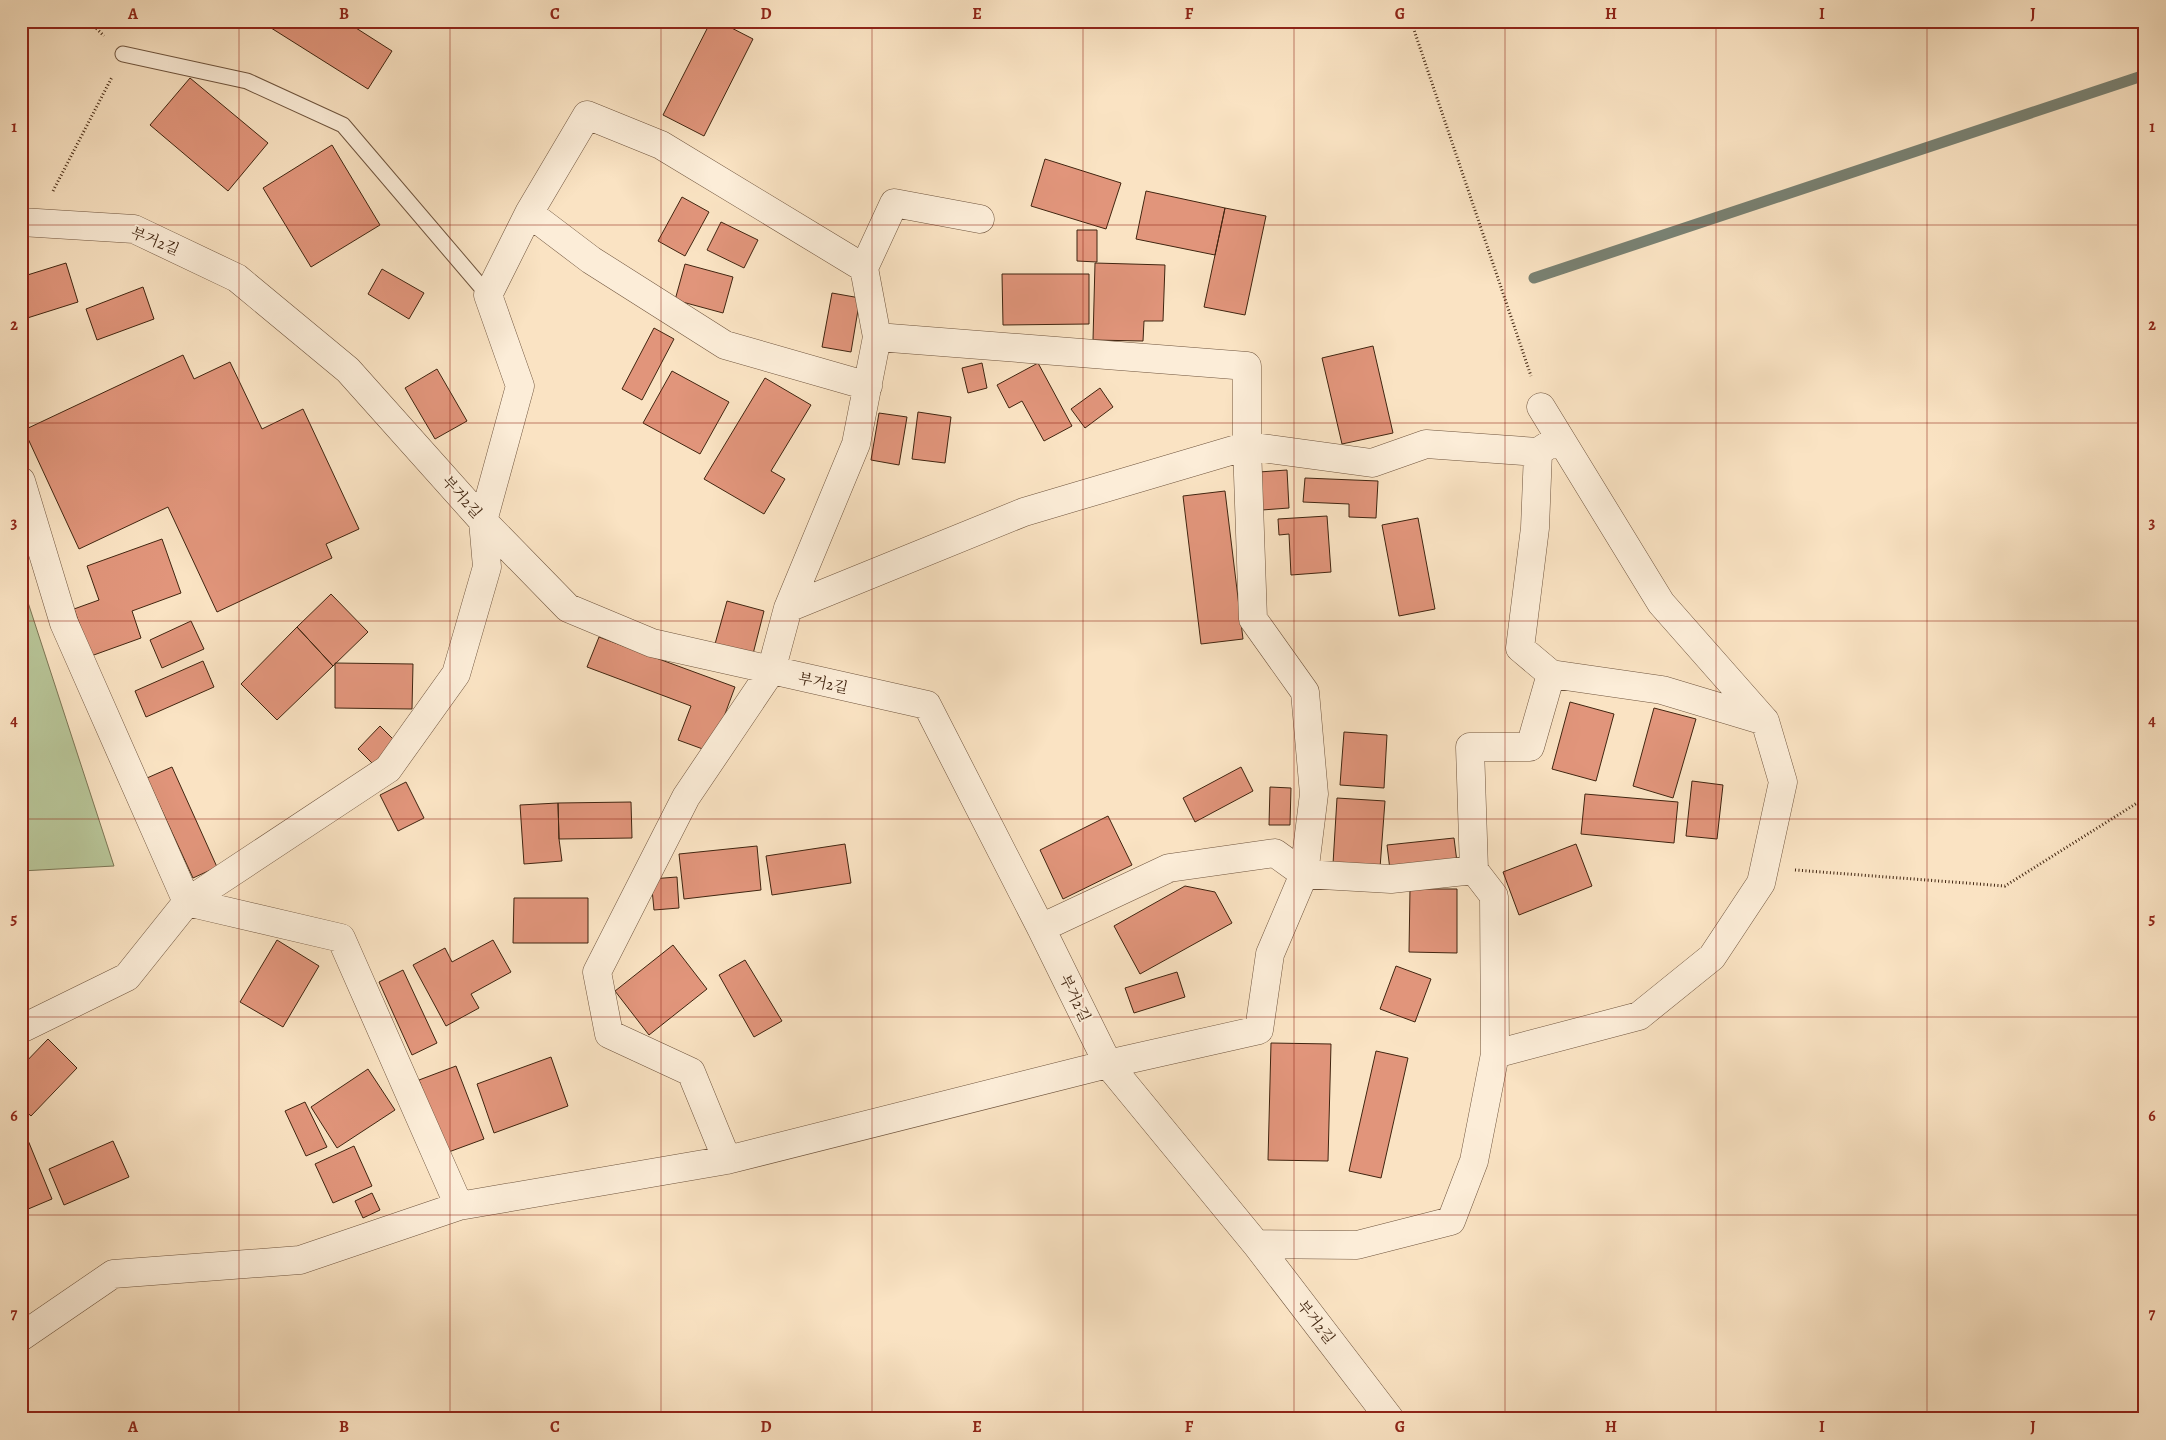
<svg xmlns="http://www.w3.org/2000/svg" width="2166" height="1440" font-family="Alegreya,'Noto Serif KR',serif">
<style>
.green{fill:#b8c598;stroke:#7c7554}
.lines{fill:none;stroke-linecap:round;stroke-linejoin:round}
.stream{stroke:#798172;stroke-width:11}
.building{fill:#e1957b;stroke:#412510}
.service-casing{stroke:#6f543d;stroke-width:17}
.minor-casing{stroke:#6f543d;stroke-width:29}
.path{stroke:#412510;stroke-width:3;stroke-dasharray:1 2.5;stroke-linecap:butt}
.service{stroke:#fcedd8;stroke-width:15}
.minor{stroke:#fcedd8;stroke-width:28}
.grid{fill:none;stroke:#8f2418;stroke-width:1;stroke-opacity:0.55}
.labels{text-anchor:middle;stroke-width:4;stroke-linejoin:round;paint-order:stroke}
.street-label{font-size:15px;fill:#412510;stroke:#fcedd8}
.neatline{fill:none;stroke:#8f2418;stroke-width:2}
.grid-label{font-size:16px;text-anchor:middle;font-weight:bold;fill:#8f2418}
</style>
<rect width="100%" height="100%" fill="#fae3c3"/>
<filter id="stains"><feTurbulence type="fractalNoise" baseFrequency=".004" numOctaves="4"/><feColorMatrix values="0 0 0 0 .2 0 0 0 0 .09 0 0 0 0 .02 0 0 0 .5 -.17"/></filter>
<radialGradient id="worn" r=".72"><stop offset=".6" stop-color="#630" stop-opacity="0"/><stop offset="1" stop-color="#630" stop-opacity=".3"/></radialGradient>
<path class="green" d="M 21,581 L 114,866 L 21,871 Z"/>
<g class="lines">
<path class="stream" d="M 1534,278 L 2145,75"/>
</g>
<path class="building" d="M 260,21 L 345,21 L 392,51 L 368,89 Z
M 711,21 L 718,21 L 753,39 L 704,136 L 663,115 Z
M 190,78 L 268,143 L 228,191 L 150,125 Z
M 332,145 L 380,225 L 311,267 L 263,188 Z
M 1045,159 L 1121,183 L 1106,229 L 1031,206 Z
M 1146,191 L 1225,208 L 1215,255 L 1136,239 Z
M 682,197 L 709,212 L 685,256 L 658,241 Z
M 1225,208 L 1266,216 L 1245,315 L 1204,307 Z
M 721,222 L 758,240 L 744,268 L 707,250 Z
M 1077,230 L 1097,230 L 1097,262 L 1077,261 Z
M 66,263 L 78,302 L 21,320 L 21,277 Z
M 1095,263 L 1165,265 L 1163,321 L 1144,321 L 1143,341 L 1093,340 Z
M 685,264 L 733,277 L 723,313 L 675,300 Z
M 382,269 L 424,293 L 409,319 L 368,294 Z
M 1002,274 L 1089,274 L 1089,324 L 1003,325 Z
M 143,287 L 154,319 L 97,340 L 86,309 Z
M 832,293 L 860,298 L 851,352 L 822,347 Z
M 654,328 L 674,339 L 642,400 L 622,389 Z
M 1373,346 L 1393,433 L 1342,444 L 1322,358 Z
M 183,355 L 194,379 L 230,362 L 262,429 L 303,409 L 359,529 L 326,544 L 332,558 L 217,612 L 168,507 L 79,549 L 24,430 Z
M 982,363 L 987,388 L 968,393 L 962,368 Z
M 1038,363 L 1072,426 L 1044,441 L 1022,401 L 1009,408 L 997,385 Z
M 437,369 L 467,421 L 435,439 L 405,388 Z
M 672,371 L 729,402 L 700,454 L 643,423 Z
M 765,378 L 811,405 L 771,471 L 785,479 L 764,514 L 704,479 Z
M 1100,388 L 1113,407 L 1085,428 L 1071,409 Z
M 918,412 L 951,417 L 945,463 L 912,459 Z
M 879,413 L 907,417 L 899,465 L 871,460 Z
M 1287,470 L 1289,508 L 1262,510 L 1259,472 Z
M 1305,478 L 1378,481 L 1376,518 L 1349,517 L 1349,504 L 1303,502 Z
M 1225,491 L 1243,639 L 1201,644 L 1183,496 Z
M 1327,516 L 1331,572 L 1291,575 L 1289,534 L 1279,535 L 1278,519 Z
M 1418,518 L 1435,609 L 1399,616 L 1382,525 Z
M 162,539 L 181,593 L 132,611 L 141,638 L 91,656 L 74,609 L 99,600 L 87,566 Z
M 331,594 L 368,632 L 333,666 L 297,627 Z
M 727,601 L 764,611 L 753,654 L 715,644 Z
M 191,621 L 204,649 L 162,668 L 150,640 Z
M 297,627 L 333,666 L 277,720 L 241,684 Z
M 599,637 L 735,687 L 711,752 L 678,740 L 691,706 L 587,667 Z
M 203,661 L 214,687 L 146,717 L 135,691 Z
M 335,663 L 413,664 L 412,709 L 335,708 Z
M 1570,702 L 1614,714 L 1596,781 L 1552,769 Z
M 1654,708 L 1696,719 L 1673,798 L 1633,786 Z
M 380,726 L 397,743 L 375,766 L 358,749 Z
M 1344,732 L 1387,735 L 1384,788 L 1340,785 Z
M 172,767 L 217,867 L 193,878 L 147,778 Z
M 1241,767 L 1253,791 L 1195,822 L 1183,798 Z
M 1692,781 L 1723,785 L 1717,839 L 1686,836 Z
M 406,782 L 424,818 L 398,831 L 380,795 Z
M 1270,787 L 1291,788 L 1290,825 L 1269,825 Z
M 1585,794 L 1678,802 L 1674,843 L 1581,834 Z
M 1337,798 L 1385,801 L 1380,868 L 1333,864 Z
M 631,802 L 632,838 L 559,839 L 558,803 Z
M 558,803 L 559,839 L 562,861 L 524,864 L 520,805 Z
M 1108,816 L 1132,865 L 1063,899 L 1040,850 Z
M 1454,838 L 1457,862 L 1390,870 L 1387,845 Z
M 845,844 L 851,883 L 772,895 L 766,856 Z
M 1576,844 L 1592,886 L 1519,915 L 1503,872 Z
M 757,846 L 761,890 L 684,899 L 679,854 Z
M 677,877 L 679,908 L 654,910 L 651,879 Z
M 1185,886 L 1215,892 L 1232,923 L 1140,974 L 1114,926 Z
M 1410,889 L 1457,889 L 1457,953 L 1409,952 Z
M 514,898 L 588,898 L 588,943 L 513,943 Z
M 277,940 L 319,966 L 283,1027 L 240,1002 Z
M 493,940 L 511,972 L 471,994 L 479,1008 L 446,1026 L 413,965 L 445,948 L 452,962 Z
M 673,945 L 707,989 L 649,1035 L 615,991 Z
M 745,960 L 782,1021 L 754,1037 L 719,975 Z
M 1396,966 L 1431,979 L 1415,1022 L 1380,1009 Z
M 403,970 L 437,1043 L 412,1055 L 379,982 Z
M 1177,972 L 1185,997 L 1134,1013 L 1125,988 Z
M 48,1039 L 77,1068 L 31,1116 L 21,1107 L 21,1067 Z
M 1271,1043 L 1331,1044 L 1328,1161 L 1268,1160 Z
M 1376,1051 L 1408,1058 L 1381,1178 L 1349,1171 Z
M 551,1057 L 568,1106 L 494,1133 L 477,1084 Z
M 456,1066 L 484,1139 L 446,1153 L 419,1080 Z
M 368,1069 L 395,1110 L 337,1148 L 311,1107 Z
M 305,1102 L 327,1147 L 306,1156 L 285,1111 Z
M 25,1133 L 52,1199 L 21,1212 L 21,1134 Z
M 113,1141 L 129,1177 L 64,1205 L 49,1169 Z
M 354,1146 L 372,1186 L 333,1203 L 315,1164 Z
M 372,1193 L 380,1210 L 363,1218 L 355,1201 Z"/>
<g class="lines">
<defs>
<path id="service" d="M 123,54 L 247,81 L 343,125 L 488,295"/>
<path id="minor" d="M 529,213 L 591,260 L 725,345 L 868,386
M 21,222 L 134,229 L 237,278 L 348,370 L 483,521 L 568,608 L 652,643 L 927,705 L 1041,928 L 1108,1064 L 1256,1244 L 1390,1419
M 1538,452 L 1535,528 L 1520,648 L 1551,674 L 1662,690 L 1765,721
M 21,481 L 64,623 L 187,902 L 388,769 L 456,674 L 487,567 L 483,521 L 520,386 L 488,295 L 529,213 L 587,115 L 661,145 L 864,268
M 788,608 L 1024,512 L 1247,446 L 1372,463 L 1426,444 L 1538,452 L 1559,438
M 1041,928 L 1169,868 L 1275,853 L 1304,874 L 1391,879 L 1474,870
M 21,1029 L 127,977 L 187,902 L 341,938 L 459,1206
M 1495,1054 L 1494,896 L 1474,870 L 1470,747 L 1530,747 L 1551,674
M 727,1160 L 691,1072 L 609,1034 L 597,972 L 686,797 L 771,671 L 788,608 L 856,444 L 877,337 L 864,268 L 894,203 L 980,219
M 1256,1244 L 1357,1245 L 1451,1221 L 1474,1161 L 1495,1054 L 1639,1016 L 1712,957 L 1761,883 L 1783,782 L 1765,721 L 1661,603 L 1541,407
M 21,1337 L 113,1274 L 300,1260 L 459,1206 L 727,1160 L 1108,1064 L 1259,1030 L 1270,954 L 1304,874 L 1314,794 L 1305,692 L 1253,619 L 1247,446 L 1247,366 L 877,337"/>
</defs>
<use href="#service" class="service-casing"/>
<use href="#minor" class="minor-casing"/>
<path class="path" d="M 89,21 L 104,36
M 1411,21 L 1531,376
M 53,191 L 112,77
M 1795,870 L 2005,886 L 2145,798"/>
<use href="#service" class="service"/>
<use href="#minor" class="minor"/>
</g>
<path class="grid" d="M 239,21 L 239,1419M 450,21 L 450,1419M 661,21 L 661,1419M 872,21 L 872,1419M 1083,21 L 1083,1419M 1294,21 L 1294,1419M 1505,21 L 1505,1419M 1716,21 L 1716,1419M 1927,21 L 1927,1419M 21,225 L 2145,225M 21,423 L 2145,423M 21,621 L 2145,621M 21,819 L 2145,819M 21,1017 L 2145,1017M 21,1215 L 2145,1215"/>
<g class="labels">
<g class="street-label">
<text transform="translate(155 241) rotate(22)" y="5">부거2길</text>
<text transform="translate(462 497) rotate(48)" y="5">부거2길</text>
<text transform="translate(823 683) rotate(12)" y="5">부거2길</text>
<text transform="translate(1075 998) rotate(64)" y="5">부거2길</text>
<text transform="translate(1316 1322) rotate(52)" y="5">부거2길</text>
</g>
</g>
<rect width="2166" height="1440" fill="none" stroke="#fae3c3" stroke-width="55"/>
<rect x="28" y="28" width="2110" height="1384" class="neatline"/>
<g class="grid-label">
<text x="133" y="19">A</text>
<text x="344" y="19">B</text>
<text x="555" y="19">C</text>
<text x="766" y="19">D</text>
<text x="977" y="19">E</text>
<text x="1189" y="19">F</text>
<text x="1400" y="19">G</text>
<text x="1611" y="19">H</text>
<text x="1822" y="19">I</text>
<text x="2033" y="19">J</text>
<text x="14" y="132">1</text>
<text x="2152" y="132">1</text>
<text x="14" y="330">2</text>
<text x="2152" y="330">2</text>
<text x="14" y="528">3</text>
<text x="2152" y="528">3</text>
<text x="14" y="726">4</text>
<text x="2152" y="726">4</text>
<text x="14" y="924">5</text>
<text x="2152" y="924">5</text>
<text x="14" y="1121">6</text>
<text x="2152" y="1121">6</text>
<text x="14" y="1319">7</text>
<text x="2152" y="1319">7</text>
<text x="133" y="1432">A</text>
<text x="344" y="1432">B</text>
<text x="555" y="1432">C</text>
<text x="766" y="1432">D</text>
<text x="977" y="1432">E</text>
<text x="1189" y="1432">F</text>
<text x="1400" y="1432">G</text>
<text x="1611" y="1432">H</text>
<text x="1822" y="1432">I</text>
<text x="2033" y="1432">J</text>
</g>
<rect width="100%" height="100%" filter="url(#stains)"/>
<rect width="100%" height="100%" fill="url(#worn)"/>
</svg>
